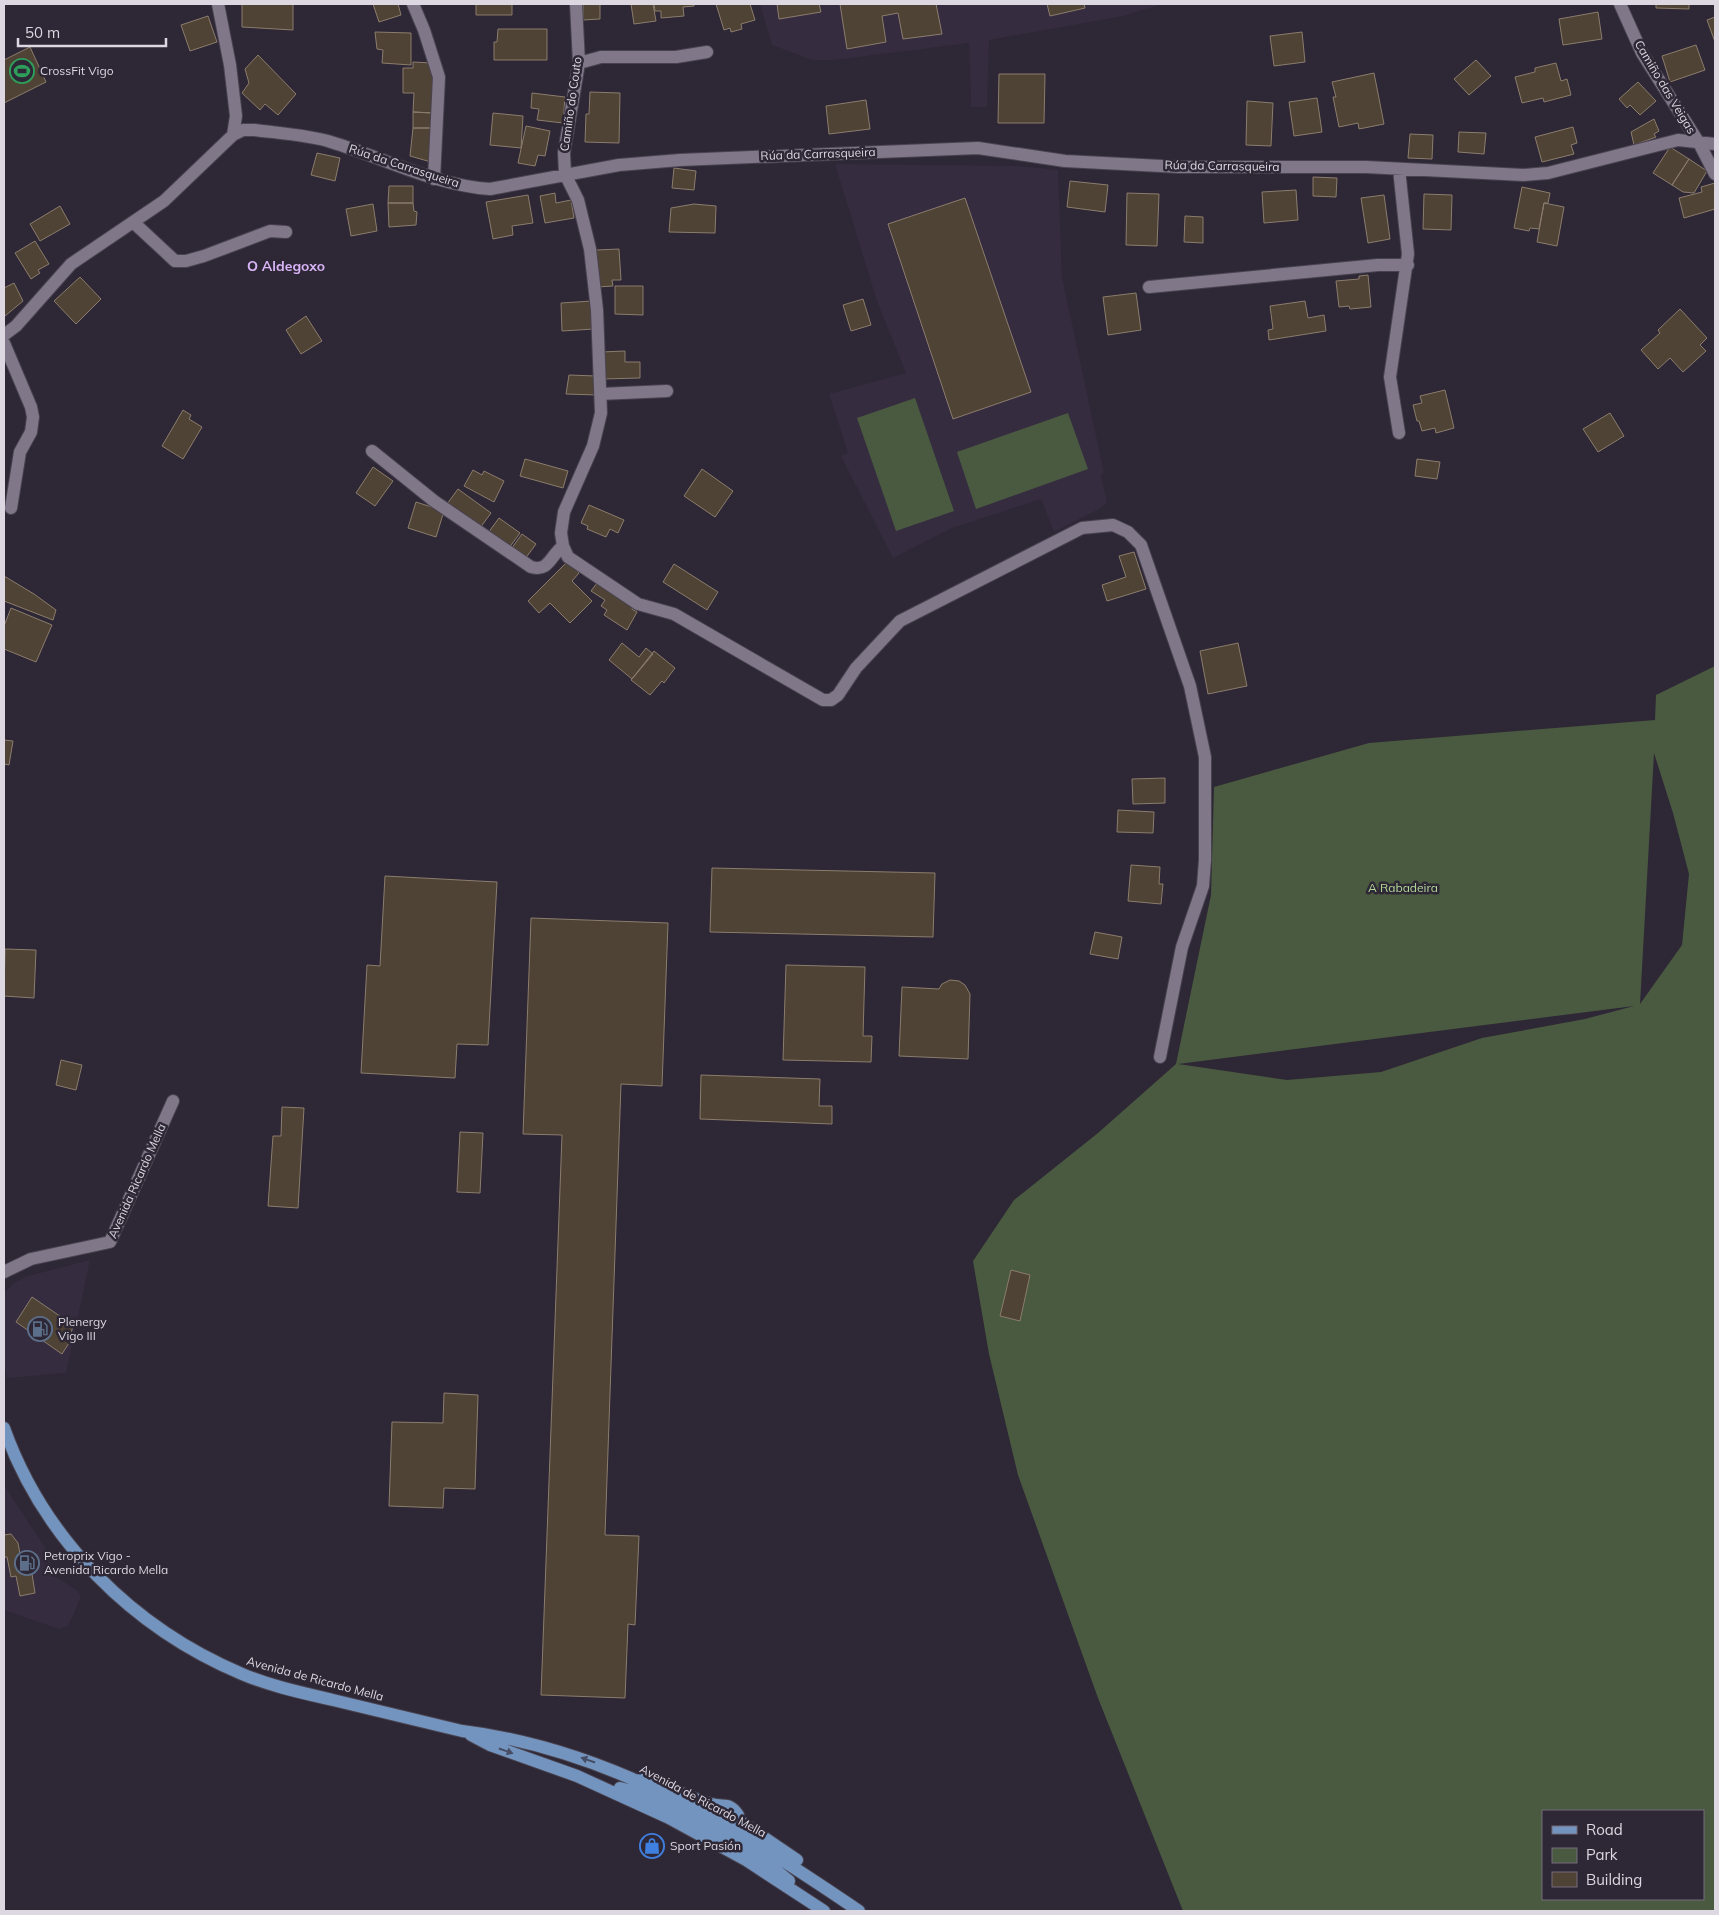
<svg xmlns="http://www.w3.org/2000/svg" width="1719" height="1915" font-family="Mulish,sans-serif">
<style>
.built{fill:#362c40}
.green{fill:#4a5a40;fill-rule:evenodd}
.building{fill:#4f4335;stroke:#8b7d6d}
.lines{fill:none;stroke-linecap:round;stroke-linejoin:round}
.minor-casing{stroke:#494350;stroke-width:14}
.major-casing{stroke:#494350;stroke-width:14}
.minor{stroke:#807789;stroke-width:12}
.major{stroke:#7394be;stroke-width:12}
.oneway{fill:#464d65}
.labels{text-anchor:middle;stroke-width:5;stroke-linejoin:round;paint-order:stroke}
.poi-label{font-size:12px;fill:#dcd7e1;stroke:#2e2735;text-anchor:start}
.street-label{font-size:12px;fill:#dcd7e1;stroke:#2e2735}
.park-label{font-size:12px;fill:#b0d997;stroke:#2e2735}
.neighbourhood-label{font-size:14px;font-weight:bold;fill:#d9b5f8;stroke:#2e2735}
</style>
<rect width="100%" height="100%" fill="#2e2735"/>
<path class="built" d="M 760,4 L 1162,4 L 1123,16 L 989,40 L 987,107 L 971,107 L 969,43 L 834,60 L 812,60 L 772,45 Z
M 835,164 L 1017,166 L 1058,170 L 1062,277 L 1104,473 L 1101,475 L 1107,503 L 1099,509 L 1054,532 L 1041,499 L 952,528 L 893,558 L 841,456 L 848,453 L 829,394 L 906,373 L 877,301 Z
M 90,1260 L 66,1373 L 7,1378 L 4,1363 L 5,1292 L 14,1283 L 28,1276 Z
M 4,1485 L 48,1552 L 53,1575 L 78,1591 L 81,1597 L 68,1626 L 59,1629 L 4,1610 Z"/>
<path class="green" d="M 915,398 L 954,511 L 896,531 L 857,418 Z
M 1068,413 L 1088,469 L 976,509 L 957,452 Z
M 1715,666 L 1715,1911 L 1183,1911 L 1098,1698 L 1018,1475 L 989,1354 L 973,1261 L 1014,1200 L 1098,1133 L 1176,1064 L 1211,895 L 1214,787 L 1369,743 L 1655,720 L 1656,695 ZM 1654,753 L 1673,813 L 1689,874 L 1682,945 L 1640,1004 ZM 1634,1006 L 1585,1019 L 1482,1038 L 1381,1072 L 1287,1080 L 1178,1064 ZM 1543,1811 L 1703,1811 L 1703,1899 L 1543,1899 Z"/>
<path class="building" d="M 242,4 L 293,4 L 293,30 L 242,27 Z
M 373,4 L 400,4 L 398,4 L 401,15 L 379,22 Z
M 476,4 L 512,4 L 512,15 L 476,15 Z
M 583,4 L 600,4 L 600,19 L 583,20 Z
M 631,4 L 653,4 L 656,21 L 634,24 Z
M 654,4 L 694,4 L 694,6 L 683,7 L 684,16 L 661,18 L 661,11 L 655,11 Z
M 716,4 L 750,4 L 755,20 L 741,24 L 742,29 L 731,32 L 730,28 L 724,30 Z
M 777,4 L 819,4 L 821,12 L 779,19 Z
M 840,4 L 936,4 L 942,34 L 903,39 L 898,13 L 882,16 L 886,42 L 847,49 Z
M 1047,4 L 1084,4 L 1085,8 L 1050,16 Z
M 1656,4 L 1689,4 L 1689,9 L 1656,8 Z
M 1598,12 L 1602,39 L 1563,45 L 1559,19 Z
M 208,16 L 217,42 L 190,51 L 181,25 Z
M 1715,17 L 1715,42 L 1707,20 Z
M 498,29 L 547,29 L 547,60 L 494,60 L 494,42 L 497,42 Z
M 375,32 L 411,33 L 411,65 L 382,63 L 383,50 L 377,49 Z
M 1302,32 L 1305,62 L 1274,66 L 1270,36 Z
M 1696,45 L 1705,70 L 1670,82 L 1662,56 Z
M 30,47 L 46,82 L 4,103 L 4,60 Z
M 258,55 L 296,94 L 278,115 L 265,104 L 260,110 L 242,93 L 249,83 L 245,69 Z
M 1476,60 L 1491,76 L 1469,95 L 1454,79 Z
M 413,62 L 432,63 L 434,74 L 433,113 L 413,112 L 414,93 L 403,93 L 403,68 L 413,68 Z
M 1556,63 L 1561,81 L 1567,79 L 1571,95 L 1544,102 L 1543,98 L 1522,103 L 1515,77 L 1535,72 L 1535,68 Z
M 1374,73 L 1384,124 L 1359,129 L 1358,123 L 1339,127 L 1333,97 L 1336,97 L 1332,82 Z
M 999,74 L 1045,74 L 1044,123 L 998,123 Z
M 1638,82 L 1656,101 L 1640,115 L 1630,105 L 1627,108 L 1619,99 Z
M 590,92 L 620,93 L 619,143 L 585,142 L 586,114 L 589,114 Z
M 532,93 L 565,97 L 563,123 L 537,120 L 539,109 L 531,108 Z
M 1317,98 L 1322,132 L 1294,136 L 1289,102 Z
M 866,100 L 870,129 L 829,134 L 826,106 Z
M 1247,101 L 1273,103 L 1271,146 L 1246,145 Z
M 413,112 L 433,113 L 432,128 L 413,128 Z
M 493,113 L 523,116 L 521,148 L 490,145 Z
M 1654,119 L 1659,131 L 1654,134 L 1656,137 L 1634,145 L 1631,132 Z
M 526,126 L 550,131 L 545,156 L 538,155 L 535,166 L 518,163 Z
M 1573,127 L 1577,143 L 1571,145 L 1574,154 L 1542,162 L 1535,137 Z
M 413,128 L 432,128 L 431,162 L 410,156 Z
M 1459,132 L 1486,133 L 1484,154 L 1458,152 Z
M 1410,134 L 1433,135 L 1432,159 L 1408,158 Z
M 1670,147 L 1689,159 L 1672,185 L 1653,173 Z
M 317,153 L 340,158 L 335,181 L 311,175 Z
M 1689,159 L 1707,171 L 1694,193 L 1683,192 L 1672,185 Z
M 674,168 L 696,171 L 694,190 L 672,188 Z
M 1313,177 L 1337,178 L 1336,197 L 1313,196 Z
M 1070,181 L 1108,185 L 1105,212 L 1067,207 Z
M 1715,183 L 1715,209 L 1684,218 L 1679,198 L 1702,192 L 1701,187 Z
M 389,186 L 413,186 L 413,203 L 388,203 Z
M 1522,187 L 1550,193 L 1548,203 L 1544,203 L 1539,229 L 1530,228 L 1529,231 L 1514,228 Z
M 1296,190 L 1298,220 L 1264,223 L 1262,192 Z
M 555,193 L 556,203 L 571,200 L 574,218 L 545,223 L 540,196 Z
M 1127,193 L 1159,194 L 1157,246 L 1126,245 Z
M 1424,194 L 1452,195 L 1451,230 L 1423,229 Z
M 528,195 L 533,223 L 512,226 L 513,235 L 493,239 L 486,202 Z
M 1384,195 L 1390,239 L 1368,243 L 1361,198 Z
M 965,198 L 1031,392 L 953,419 L 888,224 Z
M 388,203 L 413,203 L 414,211 L 417,212 L 416,225 L 389,227 Z
M 1544,203 L 1564,207 L 1557,246 L 1537,242 Z
M 373,204 L 377,231 L 351,236 L 346,209 Z
M 694,204 L 716,206 L 715,233 L 669,232 L 671,208 Z
M 60,206 L 70,224 L 40,241 L 30,224 Z
M 1185,216 L 1203,217 L 1203,243 L 1184,242 Z
M 35,241 L 49,264 L 38,270 L 40,273 L 31,279 L 15,253 Z
M 619,249 L 621,280 L 612,280 L 613,286 L 597,287 L 596,250 Z
M 1368,275 L 1371,307 L 1350,309 L 1349,306 L 1339,307 L 1336,281 L 1359,279 L 1359,276 Z
M 80,277 L 101,299 L 76,324 L 54,301 Z
M 14,283 L 23,301 L 5,316 L 4,312 L 4,288 Z
M 615,286 L 643,286 L 643,315 L 615,314 Z
M 1136,293 L 1141,330 L 1108,335 L 1103,297 Z
M 863,299 L 871,325 L 851,331 L 843,305 Z
M 592,301 L 594,329 L 562,331 L 561,303 Z
M 1305,301 L 1308,318 L 1324,315 L 1326,331 L 1269,340 L 1268,330 L 1273,329 L 1270,306 Z
M 1680,309 L 1707,338 L 1700,345 L 1706,351 L 1683,372 L 1670,358 L 1658,369 L 1641,350 L 1660,333 L 1658,330 Z
M 306,316 L 322,341 L 301,354 L 286,330 Z
M 625,351 L 625,362 L 640,362 L 640,378 L 602,379 L 601,352 Z
M 569,375 L 596,376 L 597,395 L 566,394 Z
M 1445,390 L 1454,428 L 1436,433 L 1435,428 L 1422,431 L 1419,421 L 1417,421 L 1413,405 L 1422,403 L 1420,396 Z
M 183,410 L 191,415 L 189,419 L 202,427 L 183,459 L 162,446 Z
M 1610,413 L 1624,436 L 1598,452 L 1583,429 Z
M 525,459 L 568,471 L 563,488 L 520,476 Z
M 1417,459 L 1440,462 L 1437,479 L 1415,476 Z
M 373,467 L 393,481 L 375,506 L 356,493 Z
M 702,469 L 733,491 L 715,517 L 684,496 Z
M 473,470 L 482,475 L 484,471 L 504,481 L 494,502 L 464,486 Z
M 458,489 L 491,513 L 480,528 L 447,504 Z
M 416,502 L 444,511 L 436,537 L 408,528 Z
M 589,505 L 624,520 L 618,533 L 610,529 L 606,537 L 587,529 L 588,526 L 581,523 Z
M 499,518 L 520,533 L 509,548 L 488,533 Z
M 522,534 L 536,544 L 525,559 L 511,549 Z
M 1134,552 L 1146,589 L 1107,601 L 1102,585 L 1126,577 L 1119,556 Z
M 568,561 L 579,573 L 572,581 L 592,601 L 570,623 L 550,603 L 539,613 L 528,601 Z
M 674,564 L 718,592 L 707,610 L 663,582 Z
M 4,576 L 34,594 L 56,610 L 53,620 L 4,601 Z
M 597,583 L 633,606 L 632,609 L 637,612 L 627,630 L 604,615 L 607,610 L 601,606 L 605,600 L 591,591 Z
M 11,608 L 52,625 L 36,662 L 4,649 L 4,626 Z
M 622,643 L 639,657 L 646,648 L 653,654 L 632,679 L 609,660 Z
M 1238,643 L 1247,686 L 1208,694 L 1200,651 Z
M 654,651 L 675,668 L 664,683 L 662,681 L 650,695 L 631,680 Z
M 4,740 L 13,741 L 9,765 L 4,764 Z
M 1165,778 L 1165,803 L 1133,804 L 1132,779 Z
M 1118,810 L 1154,812 L 1153,833 L 1117,832 Z
M 1131,865 L 1160,867 L 1159,884 L 1163,884 L 1161,904 L 1128,901 Z
M 712,868 L 935,873 L 933,937 L 710,932 Z
M 385,876 L 497,882 L 488,1045 L 457,1044 L 455,1078 L 361,1073 L 367,965 L 380,966 Z
M 531,918 L 668,923 L 662,1086 L 621,1084 L 605,1535 L 639,1536 L 635,1625 L 628,1624 L 625,1698 L 541,1695 L 562,1135 L 523,1134 Z
M 1095,932 L 1122,937 L 1118,959 L 1090,954 Z
M 5,949 L 36,950 L 34,998 L 4,996 Z
M 786,965 L 865,967 L 863,1036 L 872,1036 L 871,1062 L 783,1060 Z
M 950,980 L 959,981 L 965,985 L 970,994 L 968,1059 L 899,1056 L 902,987 L 939,989 L 942,984 Z
M 61,1060 L 82,1065 L 76,1090 L 56,1085 Z
M 701,1075 L 820,1079 L 819,1106 L 832,1106 L 832,1124 L 700,1119 Z
M 282,1107 L 304,1108 L 298,1208 L 268,1206 L 273,1136 L 281,1136 Z
M 460,1132 L 483,1133 L 480,1193 L 457,1192 Z
M 1011,1270 L 1030,1275 L 1020,1321 L 1000,1316 Z
M 32,1297 L 73,1325 L 69,1343 L 62,1354 L 16,1322 Z
M 444,1393 L 478,1395 L 475,1489 L 444,1488 L 443,1508 L 389,1506 L 392,1422 L 443,1423 Z
M 11,1534 L 18,1543 L 20,1554 L 24,1553 L 28,1574 L 32,1574 L 35,1593 L 20,1596 L 16,1576 L 11,1577 L 7,1557 L 4,1557 L 4,1535 Z"/>
<g class="lines">
<defs>
<path id="minor" d="M 218,4 L 230,65 L 236,116 L 233,135
M 413,4 L 424,30 L 439,77 L 434,179
M 576,4 L 579,63 L 564,153 L 565,174 L 578,200 L 590,249 L 597,310 L 601,413 L 593,446 L 564,512 L 561,533 L 563,546 L 568,557 L 638,604 L 674,614 L 816,696 L 823,700 L 831,700 L 838,695 L 856,668 L 900,621 L 1082,528 L 1113,525 L 1128,532 L 1141,545 L 1190,686 L 1205,757 L 1205,860 L 1203,886 L 1182,947 L 1160,1057
M 1620,4 L 1642,53 L 1699,143 L 1715,174
M 579,63 L 601,57 L 676,57 L 707,52
M 133,222 L 175,261 L 186,261 L 204,256 L 270,231 L 286,232
M 1149,287 L 1378,265 L 1408,265
M 4,335 L 16,326 L 71,264 L 164,201 L 233,135 L 243,130 L 255,130 C 278,133 310,135 331,142 C 384,158 434,185 490,189 L 619,165 L 680,160 L 978,148 L 1065,161 L 1180,167 L 1366,167 L 1523,175 L 1548,173 L 1678,140 L 1715,144
M 4,343 L 31,407 L 33,417 L 31,432 L 20,452 L 11,508
M 600,394 L 667,391
M 1399,433 L 1390,377 L 1408,254 L 1399,169
M 372,451 L 434,501 L 531,567 C 549,572 550,556 563,546
M 4,1272 L 31,1259 L 110,1242 L 173,1101"/>
<path id="major" d="M 4,1428 C 44,1540 133,1628 242,1674 C 270,1686 303,1693 333,1700 C 376,1710 419,1721 462,1731 C 611,1749 737,1828 859,1911
M 471,1735 L 490,1745 L 577,1776 L 669,1818 L 746,1860 L 824,1911
M 620,1788 L 636,1792 L 724,1835 L 733,1832 L 738,1820 L 738,1815 C 729,1801 723,1808 711,1804 C 687,1798 666,1784 643,1777
M 738,1820 L 797,1860
M 724,1835 L 755,1853 L 789,1881"/>
</defs>
<use href="#minor" class="minor-casing"/>
<use href="#major" class="major-casing"/>
<use href="#minor" class="minor"/>
<use href="#major" class="major"/>
</g>
<defs><path id="oneway-solid" d="M-6-.8H1V-3.2L6.5 0L1 3.2V.8H-6Z" transform="scale(1.25)"/></defs>
<g class="oneway">
<use href="#oneway-solid" transform="translate(506 1751) rotate(19)"/>
<use href="#oneway-solid" transform="translate(588 1760) rotate(-161)"/>
</g>
<defs>
<symbol id="stadium-ring" viewBox="-11 -11 22 22"><circle r="9.5" fill="#2e2735" stroke="#2e9e5b" stroke-width="1.5"/><path d="M0-5a6.5 5 0 1 0 0 10a6.5 5 0 1 0 0-10ZM-3.5-1.8h7v3.6h-7Z" fill="#2e9e5b"/></symbol>
<symbol id="fuel-ring" viewBox="-11 -11 22 22"><circle r="9.5" fill="#2e2735" stroke="#5c6f8a" stroke-width="1.5"/><path d="M-5.5-6h7V0h2V4h1.3V-2.5L3-4.5l.8-.8L6-3V5H2.5V1h-1V6h-7ZM-4.2-4.7v3.2H.2V-4.7Z" fill="#5c6f8a"/></symbol>
<symbol id="shop-ring" viewBox="-11 -11 22 22"><circle r="9.5" fill="#2e2735" stroke="#3f7fe0" stroke-width="1.5"/><path d="M-5-2.5h2.3a2.7 3.5 0 0 1 5.4 0H5L5.5 6h-11ZM-1.5-2.5h3a1.5 2.3 0 0 0-3 0Z" fill="#3f7fe0"/></symbol>
</defs>
<g fill-rule="evenodd">
<use href="#stadium-ring" x="8" y="57" width="28" height="28"/>
<use href="#fuel-ring" x="26" y="1315" width="28" height="28"/>
<use href="#fuel-ring" x="13" y="1549" width="28" height="28"/>
<use href="#shop-ring" x="638" y="1832" width="28" height="28"/>
</g>
<g class="labels">
<g class="poi-label">
<text x="40" y="75">CrossFit Vigo</text>
<text x="58" y="1326">Plenergy<tspan x="58" dy="14">Vigo III</tspan></text>
<text x="44" y="1560">Petroprix Vigo -<tspan x="44" dy="14">Avenida Ricardo Mella</tspan></text>
<text x="670" y="1850">Sport Pasión</text>
</g>
<g class="street-label">
<text transform="translate(1665 87) rotate(59)" y="4">Camiño das Veigas</text>
<text transform="translate(571 104) rotate(-82)" y="4">Camiño do Couto</text>
<text transform="translate(818 154) rotate(-2)" y="4">Rúa da Carrasqueira</text>
<text transform="translate(404 166) rotate(18)" y="4">Rúa da Carrasqueira</text>
<text transform="translate(1222 166) rotate(1)" y="4">Rúa da Carrasqueira</text>
<text transform="translate(137 1181) rotate(-66)" y="4">Avenida Ricardo Mella</text>
<text transform="translate(315 1679) rotate(15)" y="4">Avenida de Ricardo Mella</text>
<text transform="translate(703 1801) rotate(28)" y="4">Avenida de Ricardo Mella</text>
</g>
<g class="park-label">
<text x="1403" y="892">A Rabadeira</text>
</g>
<g class="neighbourhood-label">
<text x="286" y="271">O Aldegoxo</text>
</g>
</g>
<rect width="1719" height="1915" fill="none" stroke="#dcd7e1" stroke-width="10"/>
<rect x="1542" y="1810" width="162" height="90" fill="#2e2735" stroke="#746d7a"/>
<rect x="1552" y="1826" width="25" height="8" fill="#7394be" stroke="#746d7a"/>
<text x="1586" y="1835" font-size="15" fill="#dcd7e1">Road</text>
<rect x="1552" y="1848" width="25" height="15" fill="#4a5a40" stroke="#746d7a"/>
<text x="1586" y="1860" font-size="15" fill="#dcd7e1">Park</text>
<rect x="1552" y="1872" width="25" height="15" fill="#4f4335" stroke="#746d7a"/>
<text x="1586" y="1885" font-size="15" fill="#dcd7e1">Building</text>
<path d="M18 38v8h148v-8" fill="none" stroke="#dcd7e1" stroke-width="2.5"/>
<text x="25" y="38" font-size="15" fill="#dcd7e1" stroke="#2e2735" stroke-width="4" paint-order="stroke">50 m</text>
</svg>
